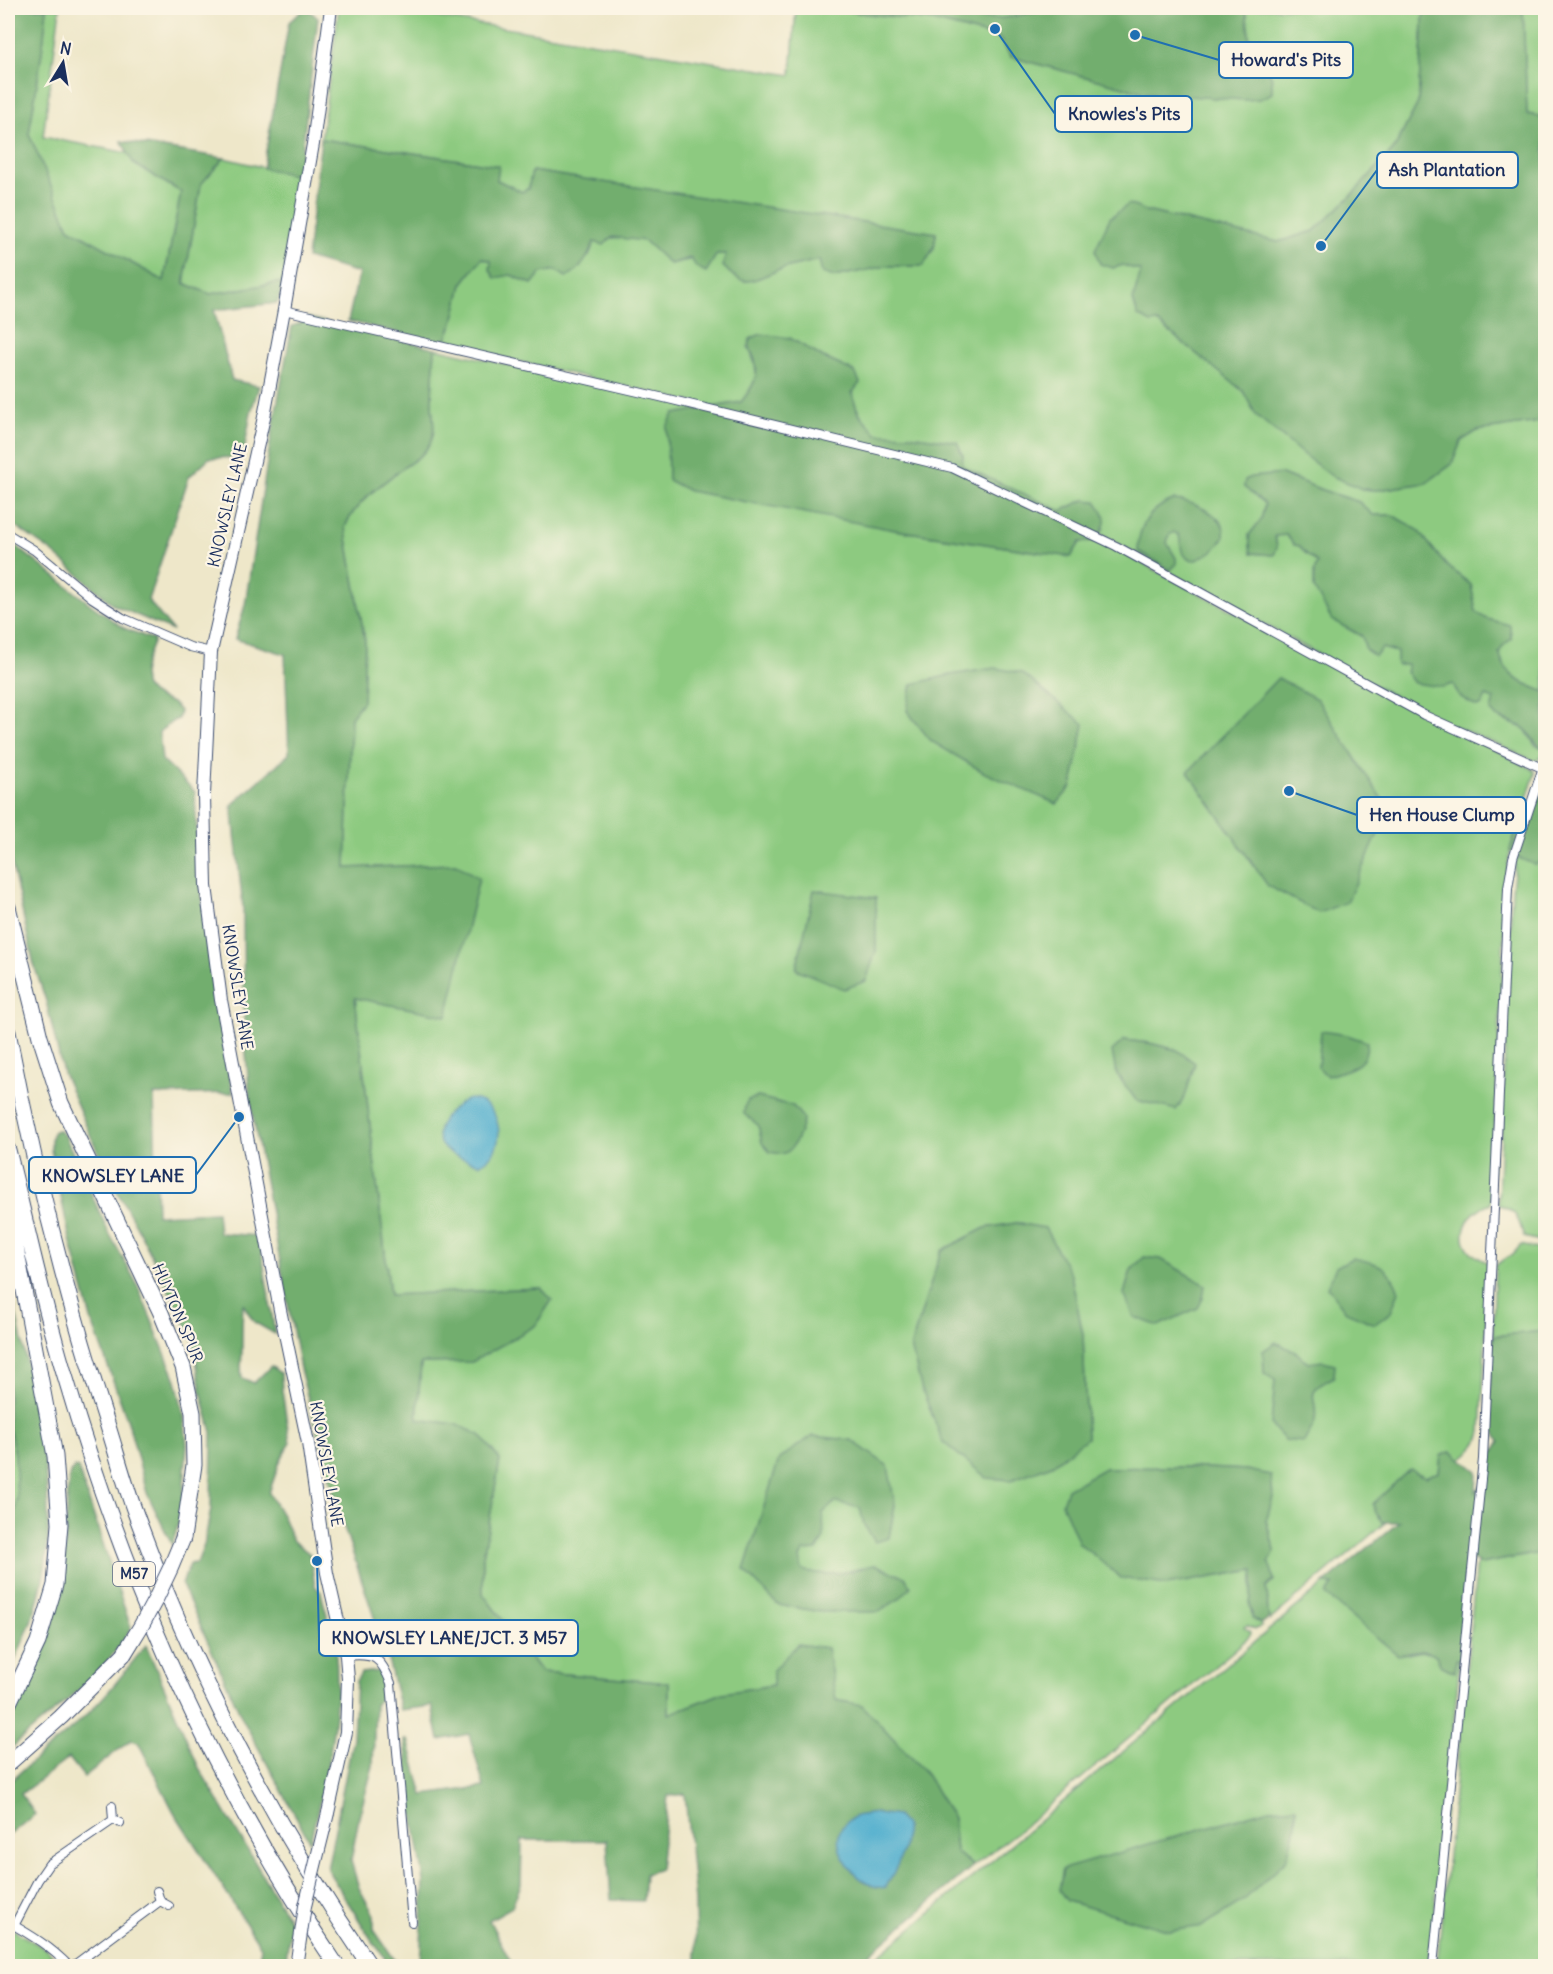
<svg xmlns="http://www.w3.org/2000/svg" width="1553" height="1974" font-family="Delius,sans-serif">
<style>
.green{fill:#8dca80;stroke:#547c6f;stroke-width:1.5;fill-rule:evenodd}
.forest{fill:#72ae6e;stroke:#466e66;stroke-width:1.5}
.water{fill:#50aece;stroke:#366e96;stroke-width:1.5}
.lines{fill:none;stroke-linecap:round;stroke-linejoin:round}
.minor-casing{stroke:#3b4b6e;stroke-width:10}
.secondary-casing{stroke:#3b4b6e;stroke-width:14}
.motorway-casing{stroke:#3b4b6e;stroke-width:17}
.minor{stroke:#fff;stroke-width:8}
.secondary{stroke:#fff;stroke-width:12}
.motorway{stroke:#fff;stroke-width:15}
.secondary-bridge-casing{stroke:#3b4b6e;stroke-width:14;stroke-linecap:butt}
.motorway-bridge-casing{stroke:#3b4b6e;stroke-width:17;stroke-linecap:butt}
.secondary-bridge{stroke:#fff;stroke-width:12}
.motorway-bridge{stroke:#fff;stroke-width:15}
.labels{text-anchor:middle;stroke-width:4.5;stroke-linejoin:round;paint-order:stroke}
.shield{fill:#fcf5e5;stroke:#5e6a86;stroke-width:1.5}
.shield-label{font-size:15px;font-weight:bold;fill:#1b2f5e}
.street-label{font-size:16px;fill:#1b2f5e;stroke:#fcf5e5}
.leader{fill:none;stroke:#1f6fb2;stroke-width:2}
.callout-dot{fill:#1f6fb2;stroke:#fcf5e5;stroke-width:2}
.callout{fill:#fcf5e5;stroke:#1f6fb2;stroke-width:2}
.callout-label{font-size:18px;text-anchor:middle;font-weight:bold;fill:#1b2f5e}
</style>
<rect width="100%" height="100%" fill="#fcf5e5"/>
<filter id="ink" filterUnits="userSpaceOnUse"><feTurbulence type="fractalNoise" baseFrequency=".0167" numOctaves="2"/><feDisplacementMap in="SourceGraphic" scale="12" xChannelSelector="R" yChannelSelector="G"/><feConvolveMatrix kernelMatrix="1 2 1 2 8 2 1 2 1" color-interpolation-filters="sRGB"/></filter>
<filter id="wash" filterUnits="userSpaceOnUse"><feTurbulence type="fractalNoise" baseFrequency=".008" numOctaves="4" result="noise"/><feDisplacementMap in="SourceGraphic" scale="24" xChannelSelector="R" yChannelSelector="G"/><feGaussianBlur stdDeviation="1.35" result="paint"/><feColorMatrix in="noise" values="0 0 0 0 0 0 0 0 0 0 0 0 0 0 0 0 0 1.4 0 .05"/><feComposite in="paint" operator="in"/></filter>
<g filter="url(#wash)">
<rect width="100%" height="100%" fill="#eee7c9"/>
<path class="green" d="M 47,8 L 60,8 L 43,137 L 128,153 L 134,164 L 181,192 L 164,281 L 69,228 L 29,134 L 43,45 Z
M 339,8 L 382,8 L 791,75 L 796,8 L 832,8 L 860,13 L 933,21 L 999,38 L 1011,57 L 1252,62 L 1246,8 L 1424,8 L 1418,103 L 1394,149 L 1352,195 L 1314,231 L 1278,242 L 1146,211 L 1129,205 L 1110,218 L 1095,251 L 1113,268 L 1123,265 L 1141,271 L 1134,299 L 1157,322 L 1243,391 L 1256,415 L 1362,489 L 1377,490 L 1426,483 L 1452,464 L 1461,441 L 1477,431 L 1545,421 L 1545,692 C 1521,682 1508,680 1499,653 L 1503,646 L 1511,639 L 1510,626 L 1487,619 L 1476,612 L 1471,585 L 1445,564 L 1418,530 L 1392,515 L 1373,515 L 1359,502 L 1322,490 L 1282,474 L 1244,487 L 1265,504 L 1261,520 L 1249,535 L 1251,553 L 1274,555 L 1277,547 L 1275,535 L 1286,535 L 1294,544 L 1300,546 C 1303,554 1312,556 1317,563 L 1343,626 L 1382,648 L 1398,652 L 1408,665 L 1494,699 L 1496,717 L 1525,729 L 1535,745 L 1545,749 C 1543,755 1541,759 1535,761 L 1431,716 L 1100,534 L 1104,528 L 1084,500 L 1061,511 L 961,466 L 910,435 L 877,434 C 855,410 850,404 855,372 L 822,357 L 748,347 C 761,373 758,380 741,402 L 713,407 L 444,344 L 453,322 L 462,284 L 482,258 L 491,261 L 511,275 L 531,283 L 541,273 L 555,270 L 589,256 L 594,242 C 607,238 633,234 645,241 C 653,245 662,258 670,264 L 717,254 L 727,254 L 723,266 C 747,293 755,277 782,269 C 794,265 807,263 820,260 L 834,277 L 886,266 L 923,266 L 934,248 L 936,234 L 533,171 L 528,189 L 522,192 L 497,180 L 498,166 L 321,139 Z
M 951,8 L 1052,8 C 1021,16 979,27 951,8 Z
M 1523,8 L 1545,8 L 1545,117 L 1527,114 Z
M 224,158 L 299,176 L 283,282 L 210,294 L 184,283 L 201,184 Z
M 435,348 L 700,409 L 667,428 L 668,480 L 895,530 L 1071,557 L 1080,542 L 1096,539 L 1534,770 L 1535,774 L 1511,846 L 1507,870 L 1491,1203 C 1471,1209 1453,1234 1472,1253 C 1476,1257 1483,1260 1489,1263 L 1481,1432 C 1478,1445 1471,1451 1461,1459 L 1452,1452 L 1441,1456 L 1439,1472 L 1425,1477 L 1383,1522 L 1386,1522 L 1270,1620 C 1265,1609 1270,1600 1266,1588 L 1274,1580 L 1269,1562 L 1275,1551 L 1266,1520 L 1273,1497 L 1247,1470 L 1183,1467 L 1105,1468 L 1166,1585 L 1254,1570 L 1250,1605 L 1253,1619 L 1261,1624 L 1261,1627 L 1255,1629 L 1247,1625 L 1244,1627 L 1250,1632 L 1249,1637 L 1232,1652 L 1016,1833 L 973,1866 L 956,1852 L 953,1818 L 836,1700 L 773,1685 L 723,1693 L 669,1714 L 669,1683 L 541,1672 L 483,1594 L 483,1557 L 500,1460 L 480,1435 L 456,1424 L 417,1420 L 421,1363 L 472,1362 L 541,1288 L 390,1295 L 355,997 L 456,864 L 346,868 L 351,717 L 363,701 L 365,641 L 345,527 C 354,504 380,485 399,471 C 413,460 428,455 433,435 C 435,425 432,413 432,403 C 432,385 434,366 435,348 ZM 1124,1040 L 1149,1043 L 1177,1050 L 1136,1100 L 1132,1093 ZM 1016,1223 L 1023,1223 L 1071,1275 L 1083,1335 L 1087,1438 L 911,1346 L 941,1251 L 985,1228 Z
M 1545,854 L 1545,1242 L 1524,1237 C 1518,1218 1518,1212 1498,1204 L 1512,892 L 1516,855 L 1543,860 Z
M 1521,1245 L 1545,1251 L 1545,1331 L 1493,1336 L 1495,1265 L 1512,1255 Z
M 8,1424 L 15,1454 L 17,1500 L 8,1551 Z
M 1545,1552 L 1545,1966 L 1437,1966 L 1477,1562 L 1481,1564 Z
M 1324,1584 L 1333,1585 L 1327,1595 L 1409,1654 L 1421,1651 L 1436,1655 L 1441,1666 L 1455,1672 L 1456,1659 L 1460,1660 L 1429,1966 L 866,1966 Z
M 8,1927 L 47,1950 L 63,1966 L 8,1966 Z"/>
<path class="forest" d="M 8,8 L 47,8 L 43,45 L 29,134 L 69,228 L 164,281 L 181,192 L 134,164 L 121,141 L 224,158 L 201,184 L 184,283 L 210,294 L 283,282 L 279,300 L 277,303 L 214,310 L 232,380 L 259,386 L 251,412 L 243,457 L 209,458 L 189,477 L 148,600 L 173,631 L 114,605 L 51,551 L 15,526 L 8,523 Z
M 306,8 L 318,18 L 299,176 L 263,168 L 289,22 Z
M 832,8 L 951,8 C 979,27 1021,16 1052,8 L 1246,8 L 1252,61 L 1268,68 L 1272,79 L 1272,93 L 1260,99 L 1245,100 L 1146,93 L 1011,57 L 999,38 L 933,21 L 860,13 Z
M 1424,8 L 1523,8 L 1527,114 L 1545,117 L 1545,421 L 1477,431 L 1461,441 L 1452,464 L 1426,483 L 1377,490 L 1362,489 L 1332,476 L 1305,456 L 1256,415 L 1243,391 L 1157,322 L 1151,323 L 1138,316 L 1133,300 L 1141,271 L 1123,265 L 1113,268 L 1100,264 L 1095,250 L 1110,218 L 1129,204 L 1146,211 L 1278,242 L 1314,231 L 1352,195 L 1394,149 L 1418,103 Z
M 321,139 L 499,166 L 497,180 L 522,192 L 528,189 L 532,171 L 936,233 L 934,248 L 923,266 L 886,266 L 834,277 L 822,273 L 819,260 C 807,263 794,265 782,269 C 755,277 747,293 723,266 L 726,254 L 717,254 L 706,272 L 696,267 L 691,258 L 670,264 L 645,241 L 612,237 L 604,245 L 594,242 C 588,258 581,270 566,277 L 555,270 L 541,273 L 532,284 L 511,275 L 495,278 L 490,270 L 491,261 L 482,258 L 462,284 L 453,322 L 444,344 L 348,321 L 359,273 L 307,258 Z
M 306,317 L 435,348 C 434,366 432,385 432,403 C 432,413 435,426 433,435 C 428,455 413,460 399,471 C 380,485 354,504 345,527 L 365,641 L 363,701 L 351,717 L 346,868 L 456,864 L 479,878 L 447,1016 L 355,998 L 390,1295 L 541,1288 L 552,1300 L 535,1326 L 472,1362 L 421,1363 L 417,1419 L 456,1424 L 480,1435 L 500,1460 L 483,1557 L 483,1594 L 541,1672 L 669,1683 L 669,1714 L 723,1693 L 773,1685 L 773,1670 L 798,1644 L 827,1648 L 836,1700 L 862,1705 L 924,1771 L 953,1818 L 956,1852 L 973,1866 L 855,1966 L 696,1966 L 695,1901 L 685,1794 L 668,1796 L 660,1869 L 645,1874 L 643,1901 L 611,1900 L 607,1840 L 522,1840 L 521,1884 L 512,1907 L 489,1920 L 513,1966 L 420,1966 L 424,1881 L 411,1802 L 405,1740 L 408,1740 L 423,1795 L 484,1787 L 469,1734 L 439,1740 L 432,1706 L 400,1710 L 388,1659 L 338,1509 L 300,1369 L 250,1100 L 244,1031 L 243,908 L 232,805 L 289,754 L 285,654 L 235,639 L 245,605 L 271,437 L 292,326 L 301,323 Z
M 761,334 L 790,338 L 822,357 L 855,372 L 860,383 L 852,393 L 858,413 L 877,434 L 910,435 L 957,442 L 963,455 L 962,466 L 1061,511 L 1084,500 L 1096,501 C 1109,519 1108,523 1095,541 L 1080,542 L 1071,557 L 895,530 L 689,491 L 668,480 L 667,427 L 674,414 L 741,402 C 752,388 761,376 754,358 C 751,350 748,347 750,339 Z
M 1282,474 L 1322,490 L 1359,502 L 1373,515 L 1392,515 L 1418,530 L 1445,564 L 1471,585 L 1476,612 L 1487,619 L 1510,625 L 1511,639 L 1503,646 L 1499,653 C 1508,680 1521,682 1545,692 L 1545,749 C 1530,742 1535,738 1525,729 C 1515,721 1500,723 1491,711 L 1494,699 L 1486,696 L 1482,705 L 1477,707 L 1459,696 L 1453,684 L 1442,687 L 1414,683 L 1406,672 L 1408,665 L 1397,665 L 1397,652 L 1382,648 L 1375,656 L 1366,650 L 1362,636 L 1332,620 L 1314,588 L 1314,572 L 1317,563 C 1312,556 1303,554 1300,546 L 1294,545 L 1287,535 L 1275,536 L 1277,547 L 1274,555 L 1251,553 L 1249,535 L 1261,520 L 1265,504 L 1244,487 L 1245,480 L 1251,477 Z
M 1173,500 C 1185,500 1194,504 1204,509 C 1238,527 1225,547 1196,560 L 1188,559 L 1182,552 L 1179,535 L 1174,532 L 1169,535 L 1167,543 L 1176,558 L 1176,564 L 1171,570 L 1138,551 C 1138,526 1149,509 1173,500 Z
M 8,542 L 17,547 L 94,607 L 124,628 L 154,640 C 148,657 132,683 156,696 C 168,703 171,699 180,711 L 178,719 L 173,721 L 159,732 L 162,760 L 195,792 C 198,894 213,993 233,1093 L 154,1095 L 157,1215 L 217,1212 L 219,1233 L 259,1236 L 275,1334 L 254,1322 L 243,1304 C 242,1320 242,1333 242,1349 C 242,1360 240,1365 242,1378 L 254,1383 L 271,1366 L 281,1374 L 282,1390 L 290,1443 L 280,1461 L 269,1493 L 283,1517 L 293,1541 L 310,1554 L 315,1586 L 321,1592 C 325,1612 335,1635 336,1655 C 341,1718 325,1780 310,1842 L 243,1720 L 182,1585 L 189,1564 L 197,1563 L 204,1545 L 211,1509 L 212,1432 L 201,1392 L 193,1339 L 140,1233 L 107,1173 L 63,1073 L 46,1001 L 34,965 L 8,847 Z
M 995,668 L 1022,673 L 1084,724 L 1072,786 L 1057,804 L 985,773 L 931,741 L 907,711 L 912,684 L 950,675 Z
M 1278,678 L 1317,699 L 1389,810 L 1347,902 L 1319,913 L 1268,886 L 1188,772 Z
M 1545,785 L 1546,854 L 1543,860 L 1535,865 L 1519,858 L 1510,850 L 1523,811 L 1535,810 L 1542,788 Z
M 814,890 L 876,898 L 876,951 L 866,981 L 844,989 L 796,969 Z
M 1321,1031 L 1347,1035 L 1367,1042 C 1367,1069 1348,1069 1327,1076 L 1318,1067 Z
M 1124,1040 L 1149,1043 L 1177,1050 L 1195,1063 L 1185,1097 L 1176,1110 L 1136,1100 L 1116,1073 L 1112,1051 Z
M 758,1097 L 793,1106 L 803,1118 C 803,1127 794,1150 785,1153 C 781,1155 775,1153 770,1152 L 762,1143 L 758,1125 L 744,1114 L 745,1106 L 748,1100 Z
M 58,1130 L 65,1136 L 109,1233 L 136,1282 L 176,1380 L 184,1415 L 187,1445 L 182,1512 L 172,1545 L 147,1493 L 128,1422 L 91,1319 L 69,1235 L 51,1150 L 51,1137 L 54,1131 Z
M 1016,1223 L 1045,1228 L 1071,1275 L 1083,1335 L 1087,1438 L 1052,1465 L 1011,1480 L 987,1478 L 943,1442 L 921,1387 L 911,1346 L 941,1251 L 985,1228 Z
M 1144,1257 L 1161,1259 L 1205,1285 L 1203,1298 L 1198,1308 L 1158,1326 L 1134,1317 L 1124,1294 L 1131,1270 Z
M 1352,1258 C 1378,1263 1389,1265 1399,1291 L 1391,1312 L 1375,1324 L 1346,1312 L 1327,1287 L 1336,1267 Z
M 8,1276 C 26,1364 60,1485 44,1573 C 38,1610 23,1642 8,1676 L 8,1551 L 17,1500 L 15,1454 L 8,1424 Z
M 1545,1331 L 1545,1552 L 1481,1564 L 1471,1558 L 1460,1660 L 1456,1659 L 1455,1672 L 1441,1666 L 1436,1655 L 1421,1651 L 1398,1655 L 1326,1595 L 1333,1585 L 1324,1584 L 1399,1522 L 1383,1522 L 1376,1513 L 1373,1504 L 1410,1469 L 1425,1477 L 1439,1472 L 1441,1456 L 1445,1453 L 1452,1452 L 1477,1471 L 1476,1492 L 1484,1482 L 1489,1459 L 1500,1441 L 1488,1418 L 1493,1336 Z
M 1276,1342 L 1297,1353 L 1308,1363 L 1323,1361 L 1335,1364 L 1334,1377 C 1300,1394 1319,1394 1315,1420 C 1314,1427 1307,1436 1304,1442 L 1285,1440 L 1271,1425 L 1275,1380 L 1264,1373 L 1263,1351 Z
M 812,1436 L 851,1440 L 888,1466 L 895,1505 L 889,1538 L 875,1542 L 864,1525 L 860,1508 L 835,1502 L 823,1513 L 824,1537 L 817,1550 L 804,1551 L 800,1558 L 802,1570 C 816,1574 831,1575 845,1572 C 855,1571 864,1566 874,1565 C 882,1565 895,1575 905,1577 L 911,1587 L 899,1599 L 878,1612 L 822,1612 L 778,1605 L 744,1570 L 779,1459 Z
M 1183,1467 L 1247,1470 L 1271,1475 L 1273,1497 L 1266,1521 L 1275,1551 L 1269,1562 L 1274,1580 L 1266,1588 C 1270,1599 1265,1607 1269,1618 L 1261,1624 L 1253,1619 L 1250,1605 L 1254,1570 L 1166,1585 L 1121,1578 L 1079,1543 L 1062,1503 L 1067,1489 L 1105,1468 Z
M 74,1468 L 78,1468 L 131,1628 C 101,1680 50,1712 8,1751 L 8,1721 L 38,1667 L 46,1647 L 52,1625 L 64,1566 L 68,1489 L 70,1474 Z
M 146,1645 L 199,1768 L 291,1923 L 285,1966 L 258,1966 L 261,1947 L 174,1812 L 138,1742 L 131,1740 L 84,1777 L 69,1758 L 21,1794 L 35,1814 L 8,1836 L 8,1784 C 36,1755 71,1733 98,1703 C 115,1685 131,1664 146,1645 Z
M 378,1671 L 383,1679 L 384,1693 L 375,1705 L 373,1766 L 359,1817 L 351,1861 L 359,1888 L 374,1915 L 374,1930 L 399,1966 L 391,1966 L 371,1939 L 327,1869 L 353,1738 L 356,1681 L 361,1673 Z
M 1296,1807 L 1296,1825 L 1286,1860 L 1244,1900 L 1203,1926 L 1170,1931 L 1067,1901 L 1059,1890 L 1063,1869 L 1269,1809 Z"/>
<path class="water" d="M 470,1099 C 502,1100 510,1151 480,1164 C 469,1160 450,1156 442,1146 C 429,1128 454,1103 470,1099 Z
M 877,1813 L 897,1816 L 905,1825 C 907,1851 898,1864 886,1887 C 861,1893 814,1837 854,1817 C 860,1814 870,1814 877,1813 Z"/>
</g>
<g filter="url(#ink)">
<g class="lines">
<defs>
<path id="minor" d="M 284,310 L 660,397 L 952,468 L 1116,546 L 1424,715 L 1542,768
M 8,534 L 34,550 L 92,598 L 123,618 L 190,647 L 211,652
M 346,1656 C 375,1653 380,1657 391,1683 L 412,1922
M 112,1806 L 113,1820 L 120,1823
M 157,1891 L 160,1901 L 169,1906
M 8,1922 C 31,1935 51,1947 69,1966
M 14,1926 L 38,1880 L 49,1864 L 113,1820
M 73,1966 L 160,1901
M 1433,1966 L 1483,1459 L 1508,888 L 1513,858 L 1546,758"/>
<path id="secondary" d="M 328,1813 L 346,1732 L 348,1679 L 346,1656 L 327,1573 L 308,1443 L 280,1310 L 221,1000 L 206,886 L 204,795 L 211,652 L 264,417 L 284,310 L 313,144 L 331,8"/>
<path id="motorway" d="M 8,907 L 40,1037 L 61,1103 L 161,1313 L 183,1367 L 193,1413 L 194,1465 L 183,1538
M 8,1032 C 33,1163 65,1293 106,1420 C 116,1451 124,1482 135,1512 C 194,1673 274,1825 370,1966
M 8,1150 C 27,1226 43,1304 66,1379 C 127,1587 216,1787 337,1966
M 8,1180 L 11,1221 L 55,1456 L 60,1524 L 55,1585 L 38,1642 L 8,1705
M 8,1764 L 61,1717 L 124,1654"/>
</defs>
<use href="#minor" class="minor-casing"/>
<use href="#secondary" class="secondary-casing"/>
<use href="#motorway" class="motorway-casing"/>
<use href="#minor" class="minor"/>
<use href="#secondary" class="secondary"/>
<use href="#motorway" class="motorway"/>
<defs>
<path id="secondary-bridge" d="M 297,1960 L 305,1906 L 328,1813"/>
<path id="motorway-bridge" d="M 124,1654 C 148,1617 167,1579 183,1538"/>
</defs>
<use href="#secondary-bridge" class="secondary-bridge-casing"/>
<use href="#motorway-bridge" class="motorway-bridge-casing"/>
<use href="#secondary-bridge" class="secondary-bridge"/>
<use href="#motorway-bridge" class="motorway-bridge"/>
</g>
</g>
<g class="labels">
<rect class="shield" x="113" y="1562" width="42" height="24" rx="4.5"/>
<g class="shield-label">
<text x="134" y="1579">M57</text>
</g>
<g class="street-label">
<text transform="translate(227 505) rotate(-77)" y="6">KNOWSLEY LANE</text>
<text transform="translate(238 987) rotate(81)" y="6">KNOWSLEY LANE</text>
<text transform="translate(178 1313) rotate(67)" y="6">HUYTON SPUR</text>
<text transform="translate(327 1464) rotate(80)" y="6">KNOWSLEY LANE</text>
</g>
</g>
<path class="leader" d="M1135 35L1219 60M995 29L1055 114M1321 246L1377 170M1289 791L1357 815M239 1117L196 1175M317 1561L319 1638"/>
<g class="callout-dot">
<circle cx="1135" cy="35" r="6"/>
<circle cx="995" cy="29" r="6"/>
<circle cx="1321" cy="246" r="6"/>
<circle cx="1289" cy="791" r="6"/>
<circle cx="239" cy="1117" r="6"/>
<circle cx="317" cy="1561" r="6"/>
</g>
<g class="callout">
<rect x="1219" y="42" width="134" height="36" rx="6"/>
<rect x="1055" y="96" width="137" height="36" rx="6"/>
<rect x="1377" y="152" width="141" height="36" rx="6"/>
<rect x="1357" y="797" width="169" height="36" rx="6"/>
<rect x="29" y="1157" width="167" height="36" rx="6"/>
<rect x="319" y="1620" width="259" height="36" rx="6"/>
</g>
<g class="callout-label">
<text x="1286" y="66">Howard's Pits</text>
<text x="1124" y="120">Knowles's Pits</text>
<text x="1447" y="176">Ash Plantation</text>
<text x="1442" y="821">Hen House Clump</text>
<text x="113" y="1182">KNOWSLEY LANE</text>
<text x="449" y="1644">KNOWSLEY LANE/JCT. 3 M57</text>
</g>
<rect width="1553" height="1974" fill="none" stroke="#fcf5e5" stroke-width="30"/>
<g transform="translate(63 63) rotate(11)" stroke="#fcf5e5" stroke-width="4.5" paint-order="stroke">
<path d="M0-4.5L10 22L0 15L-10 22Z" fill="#1b2f5e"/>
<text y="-9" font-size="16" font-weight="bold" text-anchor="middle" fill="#1b2f5e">N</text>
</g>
</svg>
